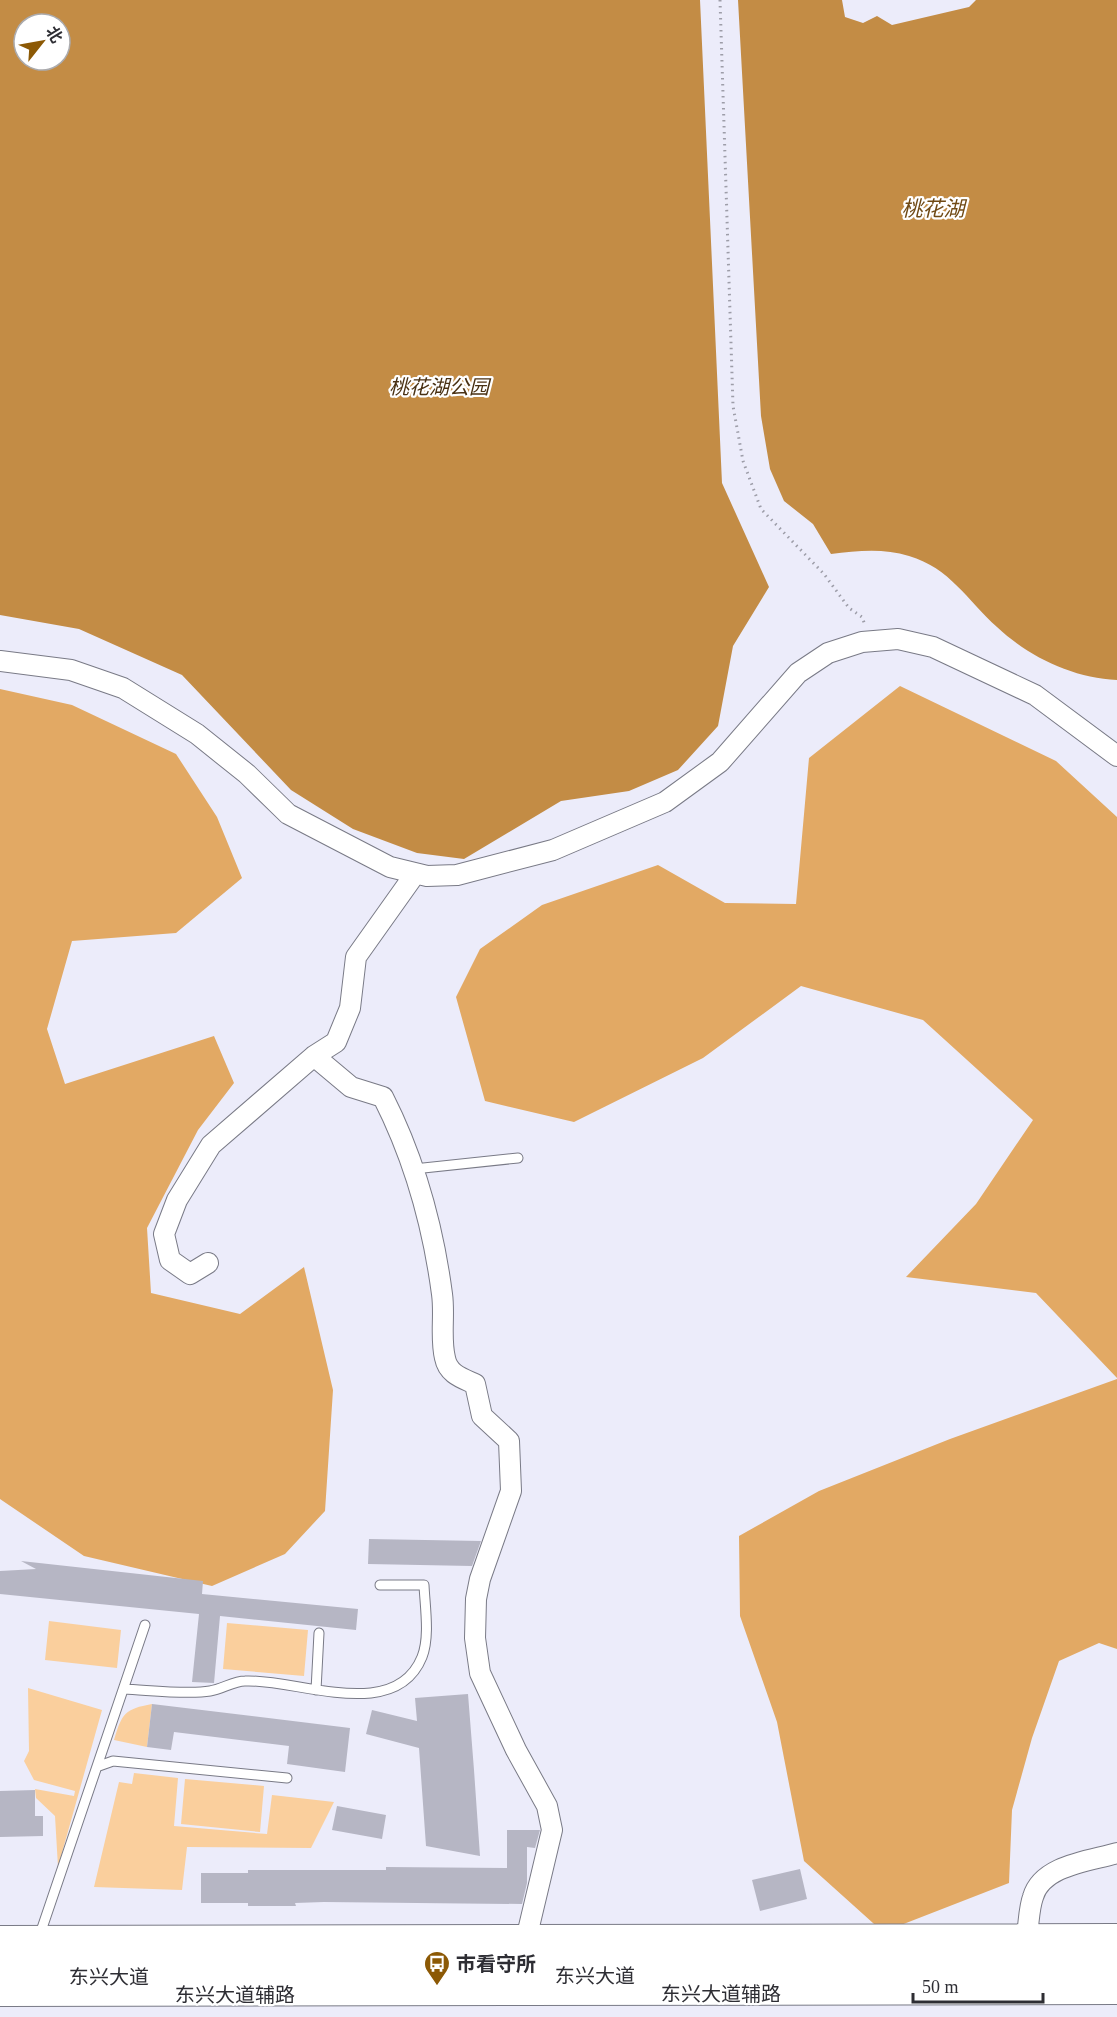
<svg xmlns="http://www.w3.org/2000/svg" width="1117" height="2017" font-family="'Times New Roman','Noto Sans SC',serif">
<style>
.green{fill:#facf9d}
.forest{fill:#e2a964}
.water{fill:#c38c45;fill-rule:evenodd}
.building{fill:#b6b6c4}
.lines{fill:none;stroke-linecap:round;stroke-linejoin:round}
.lane-casing{stroke:#797a86;stroke-width:11}
.street-casing{stroke:#797a86;stroke-width:22}
.secondary-casing{stroke:#797a86;stroke-width:29}
.path{stroke:#9d9da8;stroke-width:3;stroke-dasharray:1.5 4.5;stroke-linecap:butt}
.lane{stroke:#fff;stroke-width:9}
.street{stroke:#fff;stroke-width:20}
.secondary{stroke:#fff;stroke-width:27}
.labels{text-anchor:middle;stroke-width:4.5;stroke-linejoin:round;paint-order:stroke}
.park-label{font-size:20px;font-style:italic;fill:#493113;stroke:#fff}
.poi-label{font-size:20px;font-weight:bold;fill:#2e2e34;stroke:#fff;text-anchor:start}
.street-label{font-size:20px;fill:#2e2e34;stroke:#fff}
.water-label{font-size:21px;font-style:italic;fill:#704a15;stroke:#fff}
</style>
<rect width="100%" height="100%" fill="#ececfa"/>
<path class="green" d="M 49,1621 L 121,1630 L 117,1668 L 45,1660 Z
M 227,1623 L 308,1630 L 304,1676 L 223,1669 Z
M 28,1688 L 102,1710 L 58,1867 L 55,1816 L 36,1798 L 35,1789 L 74,1796 L 75,1791 L 34,1780 L 24,1761 L 29,1751 Z
M 152,1704 L 147,1747 L 114,1740 C 122,1713 125,1709 152,1704 Z
M 134,1773 L 178,1778 L 174,1826 L 267,1834 L 272,1795 L 334,1802 L 311,1848 L 187,1847 L 182,1890 L 94,1887 L 119,1782 L 132,1784 Z
M 185,1779 L 264,1786 L 260,1832 L 181,1824 Z"/>
<path class="forest" d="M 900,686 L 1056,761 L 1117,817 L 1117,1378 L 1036,1293 L 906,1277 L 976,1204 L 1033,1120 L 923,1020 L 801,986 L 703,1058 L 574,1122 L 485,1101 L 456,997 L 480,949 L 542,905 L 658,865 L 725,903 L 796,904 L 809,758 Z
M 0,689 L 72,705 L 176,754 L 217,817 L 242,878 L 176,933 L 72,941 L 47,1029 L 65,1084 L 214,1036 L 234,1083 L 198,1130 L 147,1228 L 151,1293 L 240,1314 L 304,1267 L 333,1390 L 325,1511 L 285,1554 L 212,1586 L 84,1556 L 0,1499 Z
M 1117,1379 L 1117,1649 L 1099,1643 L 1059,1661 L 1032,1738 L 1012,1810 L 1009,1883 L 883,1932 L 804,1861 L 777,1722 L 740,1616 L 739,1536 L 819,1491 L 950,1439 Z"/>
<path class="water" d="M 0,0 L 700,0 L 722,483 L 769,587 L 733,646 L 718,726 L 678,770 L 629,791 L 561,801 L 464,859 L 417,853 L 353,829 L 291,790 L 182,675 L 79,629 L 0,615 ZM 24,24 L 60,24 L 60,60 L 24,60 Z
M 738,0 L 842,0 L 845,17 L 863,23 L 877,16 L 892,25 L 969,7 L 976,0 L 1117,0 L 1117,680 C 1073,678 1029,657 997,627 C 967,600 950,568 909,556 C 883,548 857,551 831,554 L 813,524 L 784,501 L 770,469 L 761,416 Z"/>
<path class="building" d="M 369,1539 L 481,1541 L 472,1566 L 368,1564 Z
M 21,1561 L 203,1581 L 202,1594 L 358,1609 L 356,1630 L 220,1616 L 214,1683 L 192,1682 L 199,1614 L 0,1594 L 0,1571 L 36,1569 Z
M 468,1694 L 474,1770 L 480,1856 L 426,1846 L 419,1748 L 366,1734 L 372,1710 L 417,1721 L 415,1698 Z
M 152,1704 L 350,1728 L 345,1772 L 287,1764 L 289,1746 L 174,1732 L 171,1750 L 147,1747 Z
M 35,1790 L 35,1816 L 43,1816 L 43,1836 L 0,1837 L 0,1791 Z
M 337,1806 L 386,1815 L 382,1839 L 332,1830 Z
M 507,1830 L 540,1830 L 535,1848 L 527,1847 L 527,1883 L 522,1904 L 324,1902 L 295,1903 L 296,1906 L 248,1906 L 248,1903 L 201,1903 L 201,1873 L 248,1873 L 248,1870 L 386,1870 L 386,1867 L 507,1868 Z
M 800,1869 L 807,1899 L 760,1911 L 752,1880 Z"/>
<g class="lines">
<defs>
<path id="lane" d="M 414,1169 L 518,1158
M 124,1689 C 148,1690 188,1695 210,1691 C 222,1689 234,1681 245,1681 C 295,1678 395,1724 422,1657 C 430,1637 425,1607 424,1585 L 380,1585
M 316,1690 L 319,1633
M 99,1766 L 113,1761 L 287,1778
M 39,1937 L 145,1625"/>
<path id="street" d="M 0,661 L 71,670 L 123,688 L 197,734 L 247,774 L 288,814 L 390,867 L 427,876 L 457,875 L 553,850 L 665,802 L 720,762 L 798,673 L 828,653 L 862,642 L 898,639 L 933,647 L 1035,695 L 1117,756
M 314,1056 L 351,1087 L 383,1097 C 414,1158 433,1226 442,1294 C 445,1315 440,1338 445,1358 C 448,1374 462,1378 475,1384 L 482,1416 L 509,1441 L 511,1491 L 480,1579 L 476,1599 L 475,1638 L 480,1673 L 516,1750 L 547,1806 L 552,1830 L 527,1935
M 208,1263 L 190,1274 L 170,1260 L 164,1234 L 177,1200 L 211,1145 L 314,1056 L 336,1042 L 350,1008 L 356,957 L 415,874
M 1027,1934 C 1029,1922 1029,1908 1033,1897 C 1042,1865 1090,1861 1117,1853
M 0,1936 L 1117,1934
M 0,1996 L 1117,1994"/>
<path id="secondary" d="M 0,1954 L 1117,1953
M 0,1978 L 1117,1976"/>
</defs>
<use href="#lane" class="lane-casing"/>
<use href="#street" class="street-casing"/>
<use href="#secondary" class="secondary-casing"/>
<path class="path" d="M 720,0 L 733,406 L 743,461 L 761,509 L 824,574 L 849,608 L 862,617 L 865,625"/>
<use href="#lane" class="lane"/>
<use href="#street" class="street"/>
<use href="#secondary" class="secondary"/>
</g>
<defs>
<symbol id="bus-pin" viewBox="-11 -11 22 30"><path d="M0 17L-7.5 6A9.5 9.5 0 1 1 7.5 6Z" fill="#8c5905" stroke="#fff"/><path d="M-5-6H5V4H4V6H2V4H-2V6H-4V4H-5ZM-3.5-4V0h7V-4ZM-3.5 1.2v1.5H-2V1.2ZM2 1.2v1.5H3.5V1.2Z" fill="#fff"/></symbol>
</defs>
<g fill-rule="evenodd">
<use href="#bus-pin" x="422" y="1949" width="30" height="40"/>
</g>
<g class="labels">
<g class="park-label">
<text x="439" y="394">桃花湖公园</text>
</g>
<g class="poi-label">
<text x="456" y="1971">巿看守所</text>
</g>
<g class="street-label">
<text x="595" y="1983">东兴大道</text>
<text x="109" y="1984">东兴大道</text>
<text x="721" y="2001">东兴大道辅路</text>
<text x="235" y="2002">东兴大道辅路</text>
</g>
<g class="water-label">
<text x="933" y="216">桃花湖</text>
</g>
</g>
<g transform="translate(42 42) rotate(59)"><circle r="28" fill="#ffffff" stroke="#ababae" stroke-width="1.5"/>
<path d="M0-4.5L10 22L0 15L-10 22Z" fill="#8c5905"/>
<text y="-9" font-size="16" font-weight="bold" text-anchor="middle" fill="#2e2e34">北</text>
</g>
<path d="M913 1993v9h130v-9" fill="none" stroke="#2e2e34" stroke-width="3"/>
<text x="922" y="1993" font-size="18" fill="#2e2e34" stroke="#ffffff" stroke-width="4.5" paint-order="stroke">50 m</text>
</svg>
